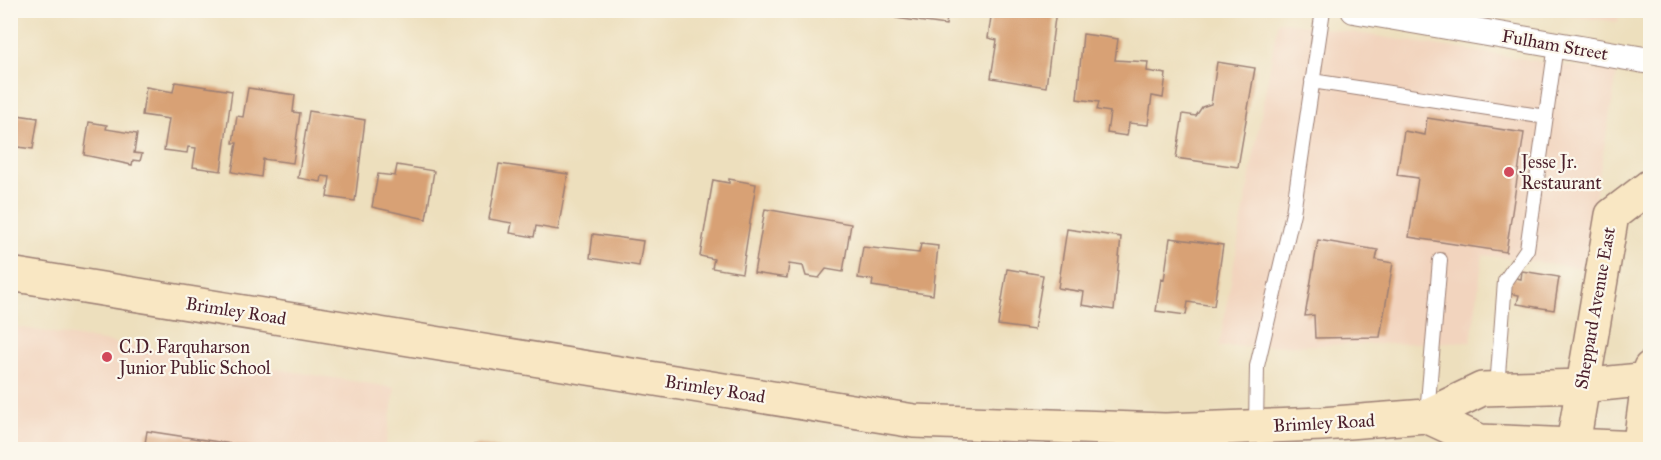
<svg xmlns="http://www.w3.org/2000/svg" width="1661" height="460" font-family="'IM FELL Great Primer',serif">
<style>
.built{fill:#f2d4be}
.building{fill:#d8a174}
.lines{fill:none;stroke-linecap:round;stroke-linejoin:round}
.service-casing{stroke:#9c7f74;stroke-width:16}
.minor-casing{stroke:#9c7f74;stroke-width:28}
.secondary-casing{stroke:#9c7f74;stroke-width:36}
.service{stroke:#fff;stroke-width:14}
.minor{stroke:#fff;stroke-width:26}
.secondary{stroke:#f9e7c3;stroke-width:33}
.poi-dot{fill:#d1495b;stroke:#fbf7ec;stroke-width:2}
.labels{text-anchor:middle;stroke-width:4.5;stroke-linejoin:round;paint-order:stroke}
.street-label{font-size:18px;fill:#4a1f2b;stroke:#fbf7ec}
.poi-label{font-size:18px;fill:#4a1f2b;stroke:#fbf7ec;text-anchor:start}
</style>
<rect width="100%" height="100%" fill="#fbf7ec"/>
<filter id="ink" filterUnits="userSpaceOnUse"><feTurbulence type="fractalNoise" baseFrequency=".0167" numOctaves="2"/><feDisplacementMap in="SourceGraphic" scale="12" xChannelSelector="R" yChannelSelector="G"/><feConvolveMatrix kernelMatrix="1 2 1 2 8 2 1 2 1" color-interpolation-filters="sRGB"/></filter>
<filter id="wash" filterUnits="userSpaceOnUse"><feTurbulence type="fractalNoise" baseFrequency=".008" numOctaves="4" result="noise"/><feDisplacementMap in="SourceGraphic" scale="24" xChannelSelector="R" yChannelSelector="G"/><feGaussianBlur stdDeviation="1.35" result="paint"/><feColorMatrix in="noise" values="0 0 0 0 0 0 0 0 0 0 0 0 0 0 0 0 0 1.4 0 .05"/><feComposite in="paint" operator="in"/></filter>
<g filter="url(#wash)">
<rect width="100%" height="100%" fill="#eddfbd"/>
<path class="built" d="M 1529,11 L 1619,11 L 1618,22 Z
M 1278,21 L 1617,73 L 1583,268 L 1483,255 L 1471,342 L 1219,347 Z
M 10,326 L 395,388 L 385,449 L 11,449 Z"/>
<g id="blocks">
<path class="building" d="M 897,10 L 948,10 L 946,25 L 896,18 Z
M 992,10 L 1056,10 L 1046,87 L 991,78 L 997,40 L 988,38 Z
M 1083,34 L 1118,39 L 1115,60 L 1148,62 L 1147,71 L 1166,74 L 1163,98 L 1152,96 L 1148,125 L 1129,123 L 1127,136 L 1107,133 L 1110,112 L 1097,110 L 1099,102 L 1077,99 Z
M 1217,62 L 1255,68 L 1238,167 L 1176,158 L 1183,114 L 1196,116 L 1202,107 L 1211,104 Z
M 175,82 L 232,91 L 221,171 L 193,167 L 196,148 L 188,147 L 187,153 L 164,150 L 169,119 L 142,115 L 146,87 L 173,92 Z
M 248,88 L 295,95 L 293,112 L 300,113 L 293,163 L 263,159 L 261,177 L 232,172 L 237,143 L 233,143 L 237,116 L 243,117 Z
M 309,111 L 365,120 L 355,201 L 327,197 L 330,177 L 322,176 L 321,182 L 298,178 Z
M 10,114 L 38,118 L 33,149 L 10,146 Z
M 1427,118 L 1524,133 L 1506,252 L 1409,237 L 1418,178 L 1397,175 L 1404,131 L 1425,135 Z
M 89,122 L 107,125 L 106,129 L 137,134 L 134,153 L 142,154 L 140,161 L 133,160 L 132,165 L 84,155 Z
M 499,164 L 568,174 L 558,230 L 536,226 L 534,237 L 510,233 L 512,223 L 489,219 Z
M 397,165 L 434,171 L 426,219 L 372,207 L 378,174 L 395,176 Z
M 729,179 L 756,184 L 742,273 L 712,268 L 714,259 L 700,256 L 713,180 L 729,183 Z
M 765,209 L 851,224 L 843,272 L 826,269 L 819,278 L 806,276 L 803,266 L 789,264 L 787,278 L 754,273 Z
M 1067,229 L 1121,237 L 1114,310 L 1082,305 L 1084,292 L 1058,288 Z
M 593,234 L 643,241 L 639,266 L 590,258 Z
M 1170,238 L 1223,245 L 1214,306 L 1188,302 L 1186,315 L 1156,311 L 1161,279 L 1164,280 Z
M 1318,240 L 1378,250 L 1376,260 L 1393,263 L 1380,337 L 1315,338 L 1314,315 L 1305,316 Z
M 921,244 L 938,246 L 933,295 L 872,286 L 873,280 L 858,278 L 863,247 L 919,253 Z
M 1007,269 L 1043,275 L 1034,330 L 998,325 Z
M 1522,271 L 1559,277 L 1554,310 L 1517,304 L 1519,295 L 1508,293 L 1511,277 L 1521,279 Z
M 147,431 L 257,448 L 257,450 L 144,450 Z
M 475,444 L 499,448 L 499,450 L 474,450 Z"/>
</g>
</g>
<g filter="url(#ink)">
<use href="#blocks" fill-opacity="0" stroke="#9c7f74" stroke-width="1.5"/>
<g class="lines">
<defs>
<path id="service" d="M 1312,81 L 1546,117
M 1497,388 L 1505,281 L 1527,249 L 1556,45
M 1427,414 L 1440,260
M 1256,426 L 1257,366 L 1293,213 L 1323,10"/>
<path id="minor" d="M 1354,10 L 1650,61"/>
<path id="secondary" d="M 10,274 L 914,421 L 1165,430 L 1322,424 L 1426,416 L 1482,389 L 1581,386 L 1650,379
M 1426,416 L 1480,441 L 1639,448 L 1650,446
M 1572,450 L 1612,215 L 1650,186
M 1639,450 L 1650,368"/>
</defs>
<use href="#service" class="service-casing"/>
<use href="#minor" class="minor-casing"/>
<use href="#secondary" class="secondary-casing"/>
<use href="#service" class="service"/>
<use href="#minor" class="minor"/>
<use href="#secondary" class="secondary"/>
</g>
</g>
<g class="poi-dot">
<circle cx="1509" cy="172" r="6"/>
<circle cx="107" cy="357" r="6"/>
</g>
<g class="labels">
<g class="street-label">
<text transform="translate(1555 45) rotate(10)" y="6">Fulham Street</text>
<text transform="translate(1595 308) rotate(-80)" y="6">Sheppard Avenue East</text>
<text transform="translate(236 311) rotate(9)" y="6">Brimley Road</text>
<text transform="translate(715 389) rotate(9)" y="6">Brimley Road</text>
<text transform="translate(1324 423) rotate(-3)" y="6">Brimley Road</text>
</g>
<g class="poi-label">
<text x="1521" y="168">Jesse Jr.<tspan x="1521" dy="21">Restaurant</tspan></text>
<text x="119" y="353">C.D. Farquharson<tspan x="119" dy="21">Junior Public School</tspan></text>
</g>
</g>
<rect width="1661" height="460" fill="none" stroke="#fbf7ec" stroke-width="36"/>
</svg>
